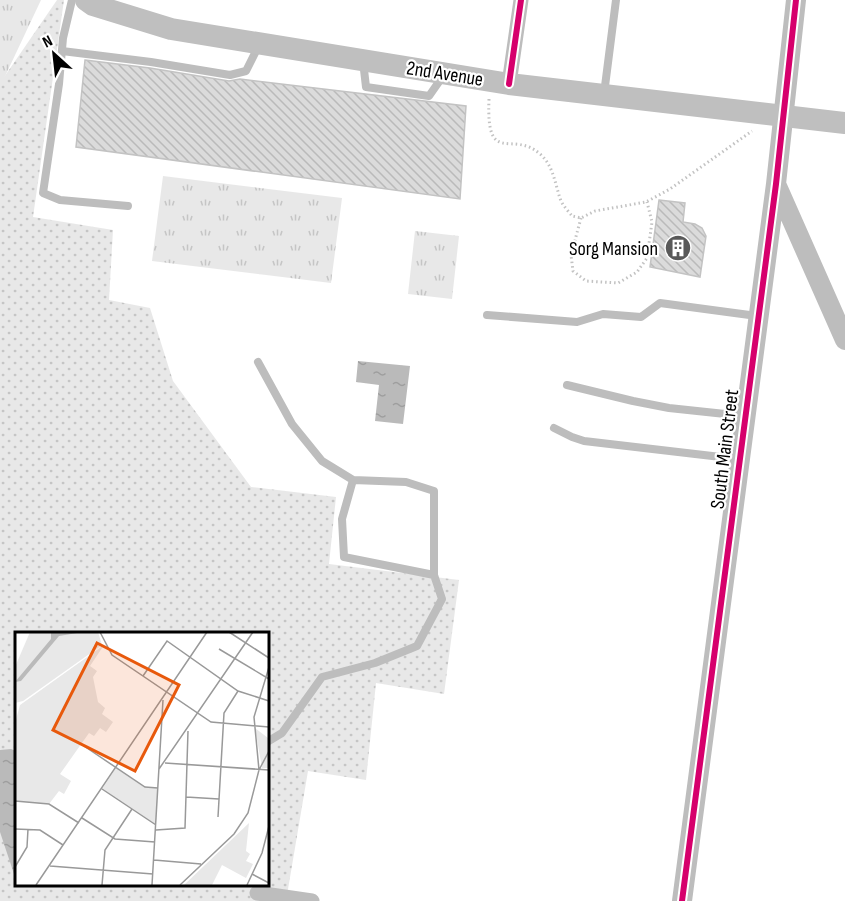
<svg xmlns="http://www.w3.org/2000/svg" width="845" height="901" font-family="'Sofia Sans Condensed',sans-serif">
<style>
.grass{fill:url(#grass-dots);fill-rule:evenodd}
.park{fill:url(#park-tufts)}
.water{fill:url(#water-ripples)}
.building{fill:url(#building-back-hatch);stroke:#c3c3c3;stroke-width:1.5}
.lines{fill:none;stroke-linecap:round;stroke-linejoin:round}
.path{stroke:#c2c2c2;stroke-width:3;stroke-dasharray:1.5 3;stroke-linecap:butt}
.service{stroke:#bdbdbd;stroke-width:8}
.minor{stroke:#bdbdbd;stroke-width:15}
.tertiary{stroke:#bdbdbd;stroke-width:20}
.secondary{stroke:#bfbfbf;stroke-width:22}
.cycleway-casing{stroke:#fff;stroke-width:10}
.cycleway{stroke:#d6006c;stroke-width:6}
.labels{text-anchor:middle;stroke-width:4.5;stroke-linejoin:round;paint-order:stroke}
.street-label{font-size:20px;fill:#000;stroke:#fff}
.poi-label{font-size:20px;fill:#000;stroke:#fff;text-anchor:end}
.inset-road{fill:none;stroke:#999;stroke-width:1.5}
.view{fill:#e8590c;fill-opacity:0.15;stroke:#e8590c;stroke-width:3}
.inset-edge{fill:none;stroke:#000;stroke-width:3}
</style>
<defs>
<pattern id="grass-dots" width="8" height="8" patternUnits="userSpaceOnUse" patternTransform="scale(1.5)"><rect width="8" height="8" fill="#e8e8e8"/><path d="M2 2h.1M6 6h.1" fill="none" stroke="#c5c5c5" stroke-width="1.8" stroke-linecap="round"/></pattern>
<pattern id="park-tufts" width="24" height="20" patternUnits="userSpaceOnUse" patternTransform="scale(1.5)"><rect width="24" height="20" fill="#e8e8e8"/><path d="M3 7l-1-3M5 7V3M7 7l1-3M15 17l-1-3M17 17v-4M19 17l1-3" fill="none" stroke="#c5c5c5"/></pattern>
<pattern id="water-ripples" width="26" height="14" patternUnits="userSpaceOnUse" patternTransform="scale(1.5)"><rect width="26" height="14" fill="#bababa"/><path d="M2 4q2-2 4 0t4 0M15 11q2-2 4 0t4 0" fill="none" stroke="#9e9e9e"/></pattern>
<pattern id="building-back-hatch" width="6" height="6" patternUnits="userSpaceOnUse" patternTransform="scale(1.5)"><rect width="6" height="6" fill="#dbdbdb"/><path d="M-1 5l2 2M0 0l6 6M5-1l2 2" fill="none" stroke="#bababa"/></pattern>
</defs>
<rect width="100%" height="100%" fill="#fff"/>
<path class="grass" d="M 57,0 L 64,0 L 33,217 L 113,230 L 109,300 L 150,308 L 173,381 L 251,487 L 336,497 L 329,564 L 459,580 L 444,694 L 376,683 L 366,780 L 308,771 L 286,901 L 0,901 L 0,83 ZM 16,634 L 267,634 L 267,884 L 16,884 Z"/>
<path class="park" d="M 0,0 L 41,0 L 0,87 Z
M 163,176 L 342,198 L 331,283 L 152,261 Z
M 415,231 L 459,236 L 452,299 L 408,294 Z"/>
<path class="water" d="M 358,361 L 410,366 L 403,424 L 375,421 L 379,385 L 356,382 Z
M 11,749 L 16,751 L 16,880 L 0,832 L 0,750 Z"/>
<path class="building" d="M 85,60 L 150,68 L 229,81 L 240,79 L 466,106 L 460,199 L 76,147 Z
M 659,200 L 685,203 L 683,222 L 695,224 L 702,228 L 706,236 L 700,277 L 650,267 Z"/>
<g class="lines">
<path class="path" d="M 489,99 C 486,168 512,129 540,154 C 554,166 555,185 561,201 C 564,207 569,212 572,216 L 581,218 L 595,211 L 646,202 L 670,189 L 752,131
M 581,218 L 571,255 L 573,271 L 586,281 L 618,283 L 637,272 L 647,258 L 652,222 L 647,202"/>
<path class="service" d="M 72,0 L 63,38 L 59,84 L 43,193 L 60,200 L 128,206
M 62,51 L 151,62 L 230,75 L 246,71 L 259,45
M 363,61 L 366,87 L 429,96 L 443,76
M 604,94 L 616,0
M 487,315 L 577,322 L 603,314 L 641,317 L 660,303 L 757,316
M 258,362 L 292,424 L 322,461 L 353,480
M 567,385 L 633,401 L 669,408 L 744,416
M 554,428 L 572,437 L 584,441 L 738,459
M 267,742 L 282,733 L 322,677 L 375,663 L 417,646 L 442,599 L 434,575 L 434,491 L 406,482 L 353,480 L 342,519 L 344,557 L 434,575"/>
<path class="minor" d="M 509,84 L 521,0
M 257,893 L 312,901"/>
<path class="tertiary" d="M 776,184 L 845,340
M 682,901 L 776,184 L 796,0"/>
<path class="secondary" d="M 86,0 L 93,5 L 171,29 L 509,84 L 845,123"/>
<defs>
<path id="cycleway" d="M 509,84 L 521,0
M 682,901 L 776,184 L 796,0"/>
</defs>
<use href="#cycleway" class="cycleway-casing"/>
<use href="#cycleway" class="cycleway"/>
</g>
<defs>
<symbol id="building-disc" viewBox="-11 -11 22 22"><circle r="9.5" fill="#595959" stroke="#fff"/><path d="M-4-6H4V6H1V3H-1V6H-4ZM-2.5-4.3h1.7v1.8h-1.7ZM.8-4.3h1.7v1.8H.8ZM-2.5-1h1.7V.8h-1.7ZM.8-1h1.7V.8H.8Z" fill="#fff"/></symbol>
</defs>
<g fill-rule="evenodd">
<use href="#building-disc" x="663" y="233" width="30" height="30"/>
</g>
<g class="labels">
<g class="street-label">
<text transform="translate(445 73) rotate(9)" y="7">2nd Avenue</text>
<text transform="translate(724 449) rotate(-83)" y="7">South Main Street</text>
</g>
<g class="poi-label">
<text x="658" y="255">Sorg Mansion</text>
</g>
</g>
<g transform="translate(15 632)">
<rect width="254" height="254" fill="#fff"/>
<path d="M 89,13 L 75,34 L 82,39 L 78,45 L 83,70 L 90,76 L 87,82 L 98,90 L 91,100 L 85,96 L 79,104 L 74,101 L 45,142 L 56,149 L 49,162 L 44,159 L 34,172 L 0,169 L 0,91 L 5,73 ZM 240,96 L 253,106 L 253,136 L 247,136 ZM 234,191 L 231,219 L 235,222 L 231,229 L 238,232 L 231,246 L 207,233 L 197,253 L 169,253 Z" fill="#e8e8e8"/>
<path d="M 15,0 L 83,0 L 87,13 L 8,69 L 0,71 L 0,35 ZM 101,136 L 130,155 L 143,156 L 141,193 L 87,157 Z" fill="#e8e8e8"/>
<path d="M 36,0 L 68,0 L 44,4 L 6,49 L 0,50 L 36,7 Z" fill="#bababa"/>
<path class="inset-road" d="M 85,0 L 97,23 L 196,90 L 254,95M 214,0 L 254,26M 204,17 L 254,47M 128,44 L 152,9 L 223,59 L 254,69M 63,110 L 130,155 L 143,156M 150,131 L 254,138M 144,137 L 238,0M 244,138 L 254,119M 87,157 L 141,193M 171,165 L 204,167M 0,169 L 34,172 L 64,191M 203,185 L 209,81 L 223,59M 67,186 L 100,207 L 140,210M 0,197 L 25,198 L 48,213M 141,198 L 170,196 L 173,99M 139,228 L 186,232M 35,234 L 138,242M 0,235 L 12,215 L 13,197M 237,242 L 254,251M 21,253 L 192,0M 87,253 L 90,218 L 117,177M 137,253 L 148,68M 165,253 L 219,202 L 233,181 L 244,138 L 239,85 L 254,35M 232,253 L 247,221 L 254,194"/>
<path class="view" d="M 82,11 L 164,53 L 120,139 L 38,98 Z"/>
<rect width="254" height="254" class="inset-edge"/>
</g>
<g transform="translate(54 54) rotate(333)" stroke="#ffffff" stroke-width="4.5" paint-order="stroke">
<path d="M0-4.5L10 22L0 15L-10 22Z" fill="#000000"/>
<text y="-9" font-size="16" font-weight="bold" text-anchor="middle" fill="#000000">N</text>
</g>
</svg>
